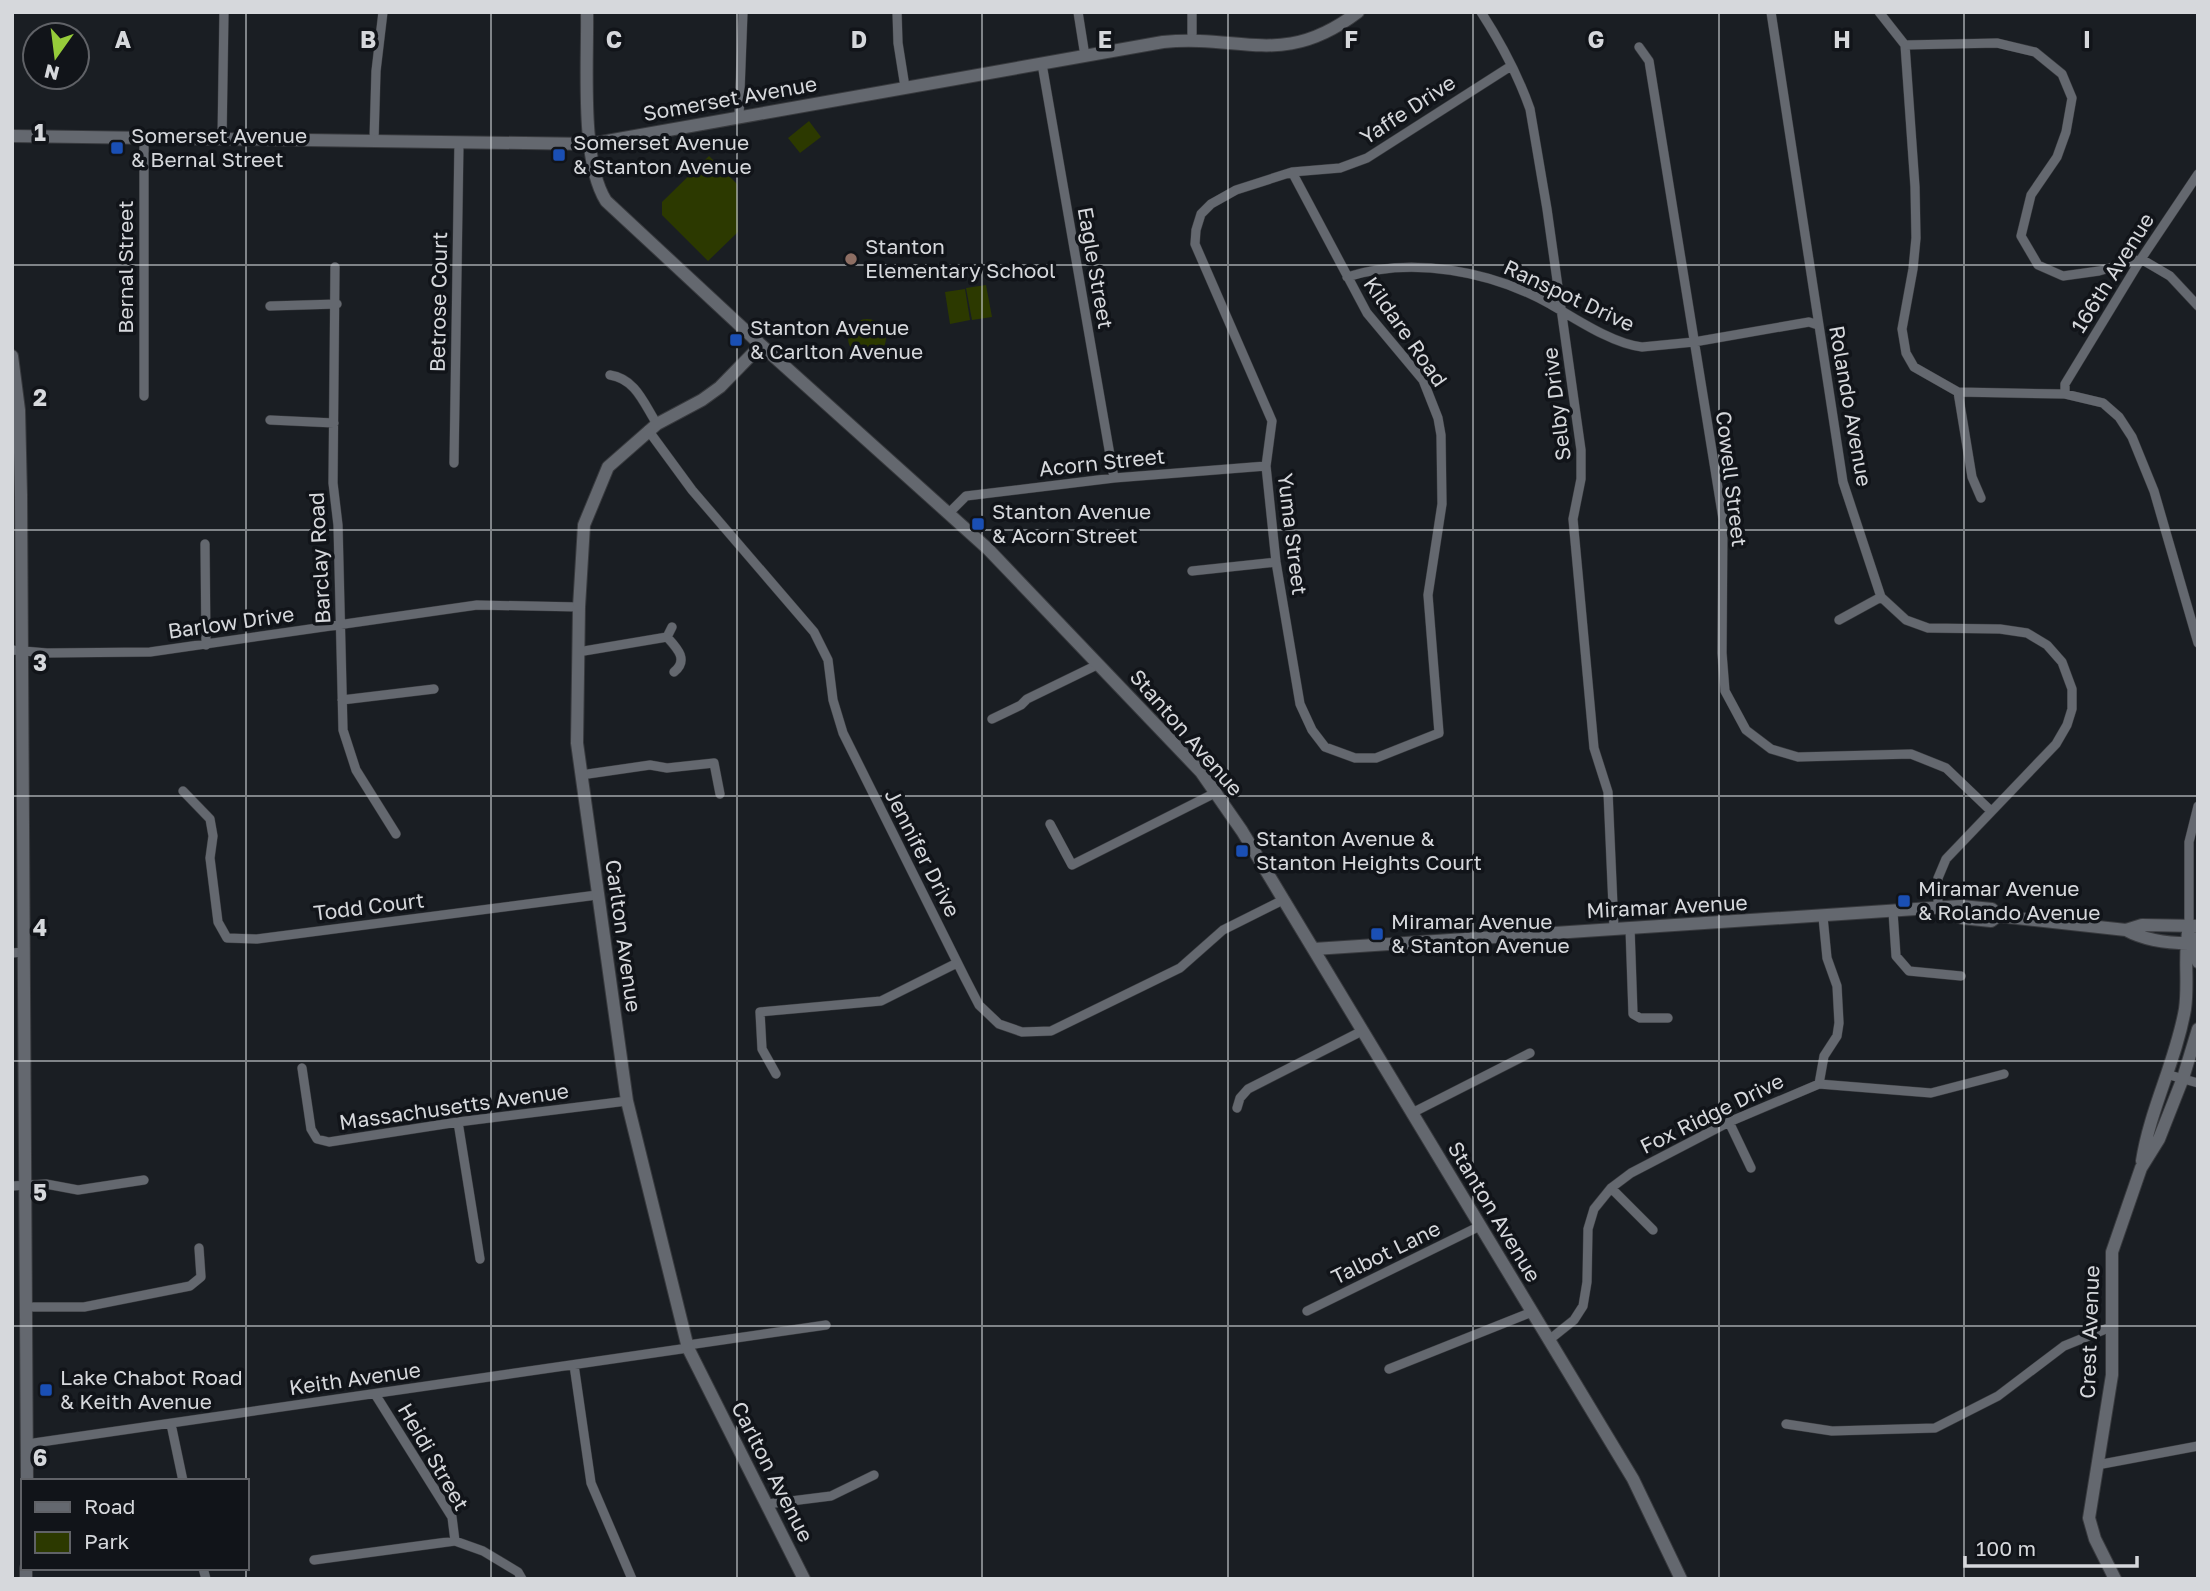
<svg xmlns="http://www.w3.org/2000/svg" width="2210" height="1591" font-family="'Golos Text',sans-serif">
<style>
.green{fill:#2c3900}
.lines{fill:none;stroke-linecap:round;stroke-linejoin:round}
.street-casing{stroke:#383a3e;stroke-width:10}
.secondary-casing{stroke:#383a3e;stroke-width:14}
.street{stroke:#64686f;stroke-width:9}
.secondary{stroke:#64686f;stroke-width:12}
.grid{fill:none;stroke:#d6d8dc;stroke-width:2;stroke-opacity:0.55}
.transit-dot{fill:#1a4fb4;stroke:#111419;stroke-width:2.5}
.education-dot{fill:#8d6e63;stroke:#111419;stroke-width:2.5}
.labels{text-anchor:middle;stroke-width:7;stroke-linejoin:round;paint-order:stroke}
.street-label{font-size:21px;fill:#d6d8dc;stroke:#111419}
.poi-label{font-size:21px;fill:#d6d8dc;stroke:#111419;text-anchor:start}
.grid-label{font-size:23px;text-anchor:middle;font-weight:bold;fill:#d6d8dc;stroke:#111419;stroke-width:7;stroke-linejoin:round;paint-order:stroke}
</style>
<rect width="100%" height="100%" fill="#1a1e23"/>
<path class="green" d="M 809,121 L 821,137 L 800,153 L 788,138 Z
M 709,156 L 737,184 L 738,232 L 708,261 L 662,215 L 662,202 Z
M 986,285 L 992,317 L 972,320 L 966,288 Z
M 965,289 L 970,320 L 950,324 L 945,292 Z
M848 338a19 19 0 1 1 38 0a19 19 0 1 1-38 0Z"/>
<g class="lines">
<defs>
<path id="street" d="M 897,12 L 898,43 L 905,87
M 1078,12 L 1085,56
M 1481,12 C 1501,43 1518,75 1530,109 L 1547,209 L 1581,450 L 1581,479 L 1573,519 L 1594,748 L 1608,792 L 1614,929
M 1771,12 L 1843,482 L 1881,597 L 1906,620 L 1928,628 L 2000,629 L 2027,633 L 2047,645 L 2062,662 L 2072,689 L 2072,709 L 2067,725 L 2056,744 L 1946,859 L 1938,878 L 1938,909
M 1879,12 L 1905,45 L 1915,187 L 1916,238 L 1913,269 L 1902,329 L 1906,353 L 1914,367 L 1958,392 L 2065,394 L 2103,403 L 2119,417 L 2132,437 L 2154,491 L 2198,643
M 1192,41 L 1192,12
M 1905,45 L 1997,43 L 2035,52 L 2062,74 L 2072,98 L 2066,132 L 2057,157 L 2031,195 L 2021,236 L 2038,265 L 2063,276 L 2099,271 L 2141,259 L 2170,276 L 2198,306
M 1639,47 L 1649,61 L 1723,519 L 1722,653 L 1725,691 L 1746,730 L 1771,749 L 1798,757 L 1911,754 L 1946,768 L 1991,811
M 1042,64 L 1114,478
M 739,117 L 743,12
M 222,139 L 224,12
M 374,140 L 376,71 L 383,12
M 1292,172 L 1367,313 L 1423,380 L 1438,418 L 1441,435 L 1442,504 L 1428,595 L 1439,733 L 1376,758 L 1355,758 L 1325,747 L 1312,730 L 1300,704 L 1276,562 L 1266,466 L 1272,421 L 1195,244 L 1196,230 L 1201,214 L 1211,204 L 1236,190 L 1292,172 L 1340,168 L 1367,158 L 1511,66
M 335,267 L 333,483 L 338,525 L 343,730 L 356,770 L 396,834
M 1347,277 C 1412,256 1491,271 1550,304 C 1576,319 1613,344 1642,347 L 1694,342 L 1809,322 L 1818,325
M 270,306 L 337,304
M 610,375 C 636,379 644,404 657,424
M 1958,392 L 1972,477 L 1981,498
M 2065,394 L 2065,384 L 2141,259 L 2198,174
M 144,396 L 144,138
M 270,420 L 334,423
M 648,430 L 692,490 L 814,632 L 828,660 L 833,700 L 843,733 L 965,978 L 979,1005 L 999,1024 L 1022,1032 L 1051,1031 L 1180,968 L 1223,930 L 1283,900
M 454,463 L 459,142
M 949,513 L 966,496 L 1114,478 L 1266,466
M 205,544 L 206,645
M 1192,571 L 1276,562
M 1839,620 L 1881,597
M 672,627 L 667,637 C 677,648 689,660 674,672
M 12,650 L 47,653 L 150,652 L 477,605 L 579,607
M 578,652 L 667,637
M 342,700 L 434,689
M 992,719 L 1021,705 L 1027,699 L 1099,664
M 581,775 L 650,765 L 667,768 L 714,763 L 720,794
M 183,791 L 210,819 L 213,836 L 210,858 L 218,922 L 227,938 L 257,939 L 597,895
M 1050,824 L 1072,865 L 1217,792
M 1893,912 L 1896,956 L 1909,971 L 1961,976
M 2189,927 L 2189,842 L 2198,806
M 1630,928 L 1633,1014 L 1640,1018 L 1668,1018
M 12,953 L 24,952
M 302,1068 L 311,1129 L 317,1139 L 329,1142 L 458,1122 L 627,1101
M 776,1074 L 762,1049 L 760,1012 L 881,1001 L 957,963
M 2166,1074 L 2198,1083
M 1819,1084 L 1824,1056 L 1837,1036 L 1839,1023 L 1837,986 L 1827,958 L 1823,917
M 1237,1108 L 1240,1098 L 1248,1089 L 1362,1031
M 1412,1113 L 1530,1053
M 458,1122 L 480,1259
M 1729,1122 L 1751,1168
M 12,1186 L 46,1184 L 78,1190 L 144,1180
M 1611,1188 L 1653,1230
M 27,1307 L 84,1307 L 190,1286 L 201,1277 L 199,1248
M 1307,1311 L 1480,1226
M 1549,1340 L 1574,1320 L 1583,1306 L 1587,1282 L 1588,1229 L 1594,1209 L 1611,1188 L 1631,1173 L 1729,1122 L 1819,1084 L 1931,1093 L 2004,1074
M 688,1345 L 826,1325
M 574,1365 L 591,1483 L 632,1579
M 1389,1369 L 1532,1312
M 375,1394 L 452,1517 L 455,1541
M 171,1424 L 183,1481
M 1786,1424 L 1832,1431 L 1935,1428 L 1998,1396 L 2064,1346 L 2113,1326
M 27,1444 L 688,1348
M 2097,1465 L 2198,1446
M 767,1504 L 831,1496 L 874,1475
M 314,1560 L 455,1541 L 483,1551 L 518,1572 L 522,1579
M 203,1568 L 206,1579"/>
<path id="secondary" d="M 587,12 C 588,62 580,160 606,201 L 761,345 L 988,549 L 1201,772 L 1242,831 L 1633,1479 L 1681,1579
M 12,136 L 590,144 L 1163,42 C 1243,34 1283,69 1358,12
M 761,345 L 720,387 L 702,400 L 657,424 L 608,467 L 584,525 L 579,607 L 577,743 L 627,1101 L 688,1348 L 804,1579
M 12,356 L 19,410 L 21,495 L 27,1481
M 1941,910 L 1962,918 L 1991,921 L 1998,916 L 2126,930 L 2142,925 L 2198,926
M 2126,930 C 2148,942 2173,944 2198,943
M 2194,938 L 2198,962
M 1314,949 L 1961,906 L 1992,909 L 1998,916
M 2142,1161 C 2150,1109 2176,1061 2185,1009 C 2189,981 2183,954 2189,927
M 26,1568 L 26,1579
M 2115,1579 L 2095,1539 L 2089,1518 L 2112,1375 L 2112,1252 L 2141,1168 L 2159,1139 L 2183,1078 L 2198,1029"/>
</defs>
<use href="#street" class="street-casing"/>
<use href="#secondary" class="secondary-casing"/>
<use href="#street" class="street"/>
<use href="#secondary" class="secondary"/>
</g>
<path class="grid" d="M 246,12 L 246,1481M 491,12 L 491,1579M 737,12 L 737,1579M 982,12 L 982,1579M 1228,12 L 1228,1579M 1473,12 L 1473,1579M 1719,12 L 1719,1579M 1964,12 L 1964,1579M 12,265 L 2198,265M 12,530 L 2198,530M 12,796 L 2198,796M 12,1061 L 2198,1061M 12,1326 L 2198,1326M 246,1568 L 246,1579"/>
<g class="transit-dot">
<rect x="110" y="141" width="14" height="14" rx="3.5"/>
<rect x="552" y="148" width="14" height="14" rx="3.5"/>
<rect x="729" y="333" width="14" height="14" rx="3.5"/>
<rect x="971" y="517" width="14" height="14" rx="3.5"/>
<rect x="1235" y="844" width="14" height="14" rx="3.5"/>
<rect x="1897" y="894" width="14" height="14" rx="3.5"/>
<rect x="1370" y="927" width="14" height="14" rx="3.5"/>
<rect x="39" y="1383" width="14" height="14" rx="3.5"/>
</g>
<circle class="education-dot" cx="851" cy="259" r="7"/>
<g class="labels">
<g class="street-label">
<text transform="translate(730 99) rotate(-10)" y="7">Somerset Avenue</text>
<text transform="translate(1408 110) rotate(-33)" y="7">Yaffe Drive</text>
<text transform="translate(126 267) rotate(-90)" y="7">Bernal Street</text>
<text transform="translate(1095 268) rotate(80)" y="7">Eagle Street</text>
<text transform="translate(2113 273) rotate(-58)" y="7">166th Avenue</text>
<text transform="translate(1569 296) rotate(25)" y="7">Ranspot Drive</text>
<text transform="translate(439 302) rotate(-89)" y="7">Betrose Court</text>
<text transform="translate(1405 332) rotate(55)" y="7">Kildare Road</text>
<text transform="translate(1557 404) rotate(-97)" y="7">Selby Drive</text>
<text transform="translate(1850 406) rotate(80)" y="7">Rolando Avenue</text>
<text transform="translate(1102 463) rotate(-6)" y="7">Acorn Street</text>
<text transform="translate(1731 479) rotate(83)" y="7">Cowell Street</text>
<text transform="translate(1292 534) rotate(83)" y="7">Yuma Street</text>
<text transform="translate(320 558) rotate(-93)" y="7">Barclay Road</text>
<text transform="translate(231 623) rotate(-8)" y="7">Barlow Drive</text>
<text transform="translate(1186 733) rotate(49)" y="7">Stanton Avenue</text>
<text transform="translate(922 853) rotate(63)" y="7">Jennifer Drive</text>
<text transform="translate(369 907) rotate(-7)" y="7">Todd Court</text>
<text transform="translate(1667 907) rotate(-3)" y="7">Miramar Avenue</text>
<text transform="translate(623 936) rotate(82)" y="7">Carlton Avenue</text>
<text transform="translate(454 1107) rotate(-8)" y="7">Massachusetts Avenue</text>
<text transform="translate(1712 1114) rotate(-26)" y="7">Fox Ridge Drive</text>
<text transform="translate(1494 1212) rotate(59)" y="7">Stanton Avenue</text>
<text transform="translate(1386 1253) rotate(-26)" y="7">Talbot Lane</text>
<text transform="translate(2090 1332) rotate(-88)" y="7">Crest Avenue</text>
<text transform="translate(355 1379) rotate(-8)" y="7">Keith Avenue</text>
<text transform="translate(433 1457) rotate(60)" y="7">Heidi Street</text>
<text transform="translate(772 1472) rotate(63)" y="7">Carlton Avenue</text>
</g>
<g class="poi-label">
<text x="131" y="143">Somerset Avenue<tspan x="131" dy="24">&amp; Bernal Street</tspan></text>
<text x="573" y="150">Somerset Avenue<tspan x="573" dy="24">&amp; Stanton Avenue</tspan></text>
<text x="865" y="254">Stanton<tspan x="865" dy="24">Elementary School</tspan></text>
<text x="750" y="335">Stanton Avenue<tspan x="750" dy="24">&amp; Carlton Avenue</tspan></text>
<text x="992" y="519">Stanton Avenue<tspan x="992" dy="24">&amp; Acorn Street</tspan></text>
<text x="1256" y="846">Stanton Avenue &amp;<tspan x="1256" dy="24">Stanton Heights Court</tspan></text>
<text x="1918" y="896">Miramar Avenue<tspan x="1918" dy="24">&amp; Rolando Avenue</tspan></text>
<text x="1391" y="929">Miramar Avenue<tspan x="1391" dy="24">&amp; Stanton Avenue</tspan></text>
<text x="60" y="1385">Lake Chabot Road<tspan x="60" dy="24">&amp; Keith Avenue</tspan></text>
</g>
</g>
<g class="grid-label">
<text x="123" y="48">A</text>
<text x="368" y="48">B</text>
<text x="614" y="48">C</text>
<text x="859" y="48">D</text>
<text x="1105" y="48">E</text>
<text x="1351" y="48">F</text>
<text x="1596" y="48">G</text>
<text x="1842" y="48">H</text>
<text x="2087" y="48">I</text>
<text x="40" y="141">1</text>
<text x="40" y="406">2</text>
<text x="40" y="671">3</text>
<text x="40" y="936">4</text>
<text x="40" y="1201">5</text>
<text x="40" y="1466">6</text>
</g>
<rect width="2210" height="1591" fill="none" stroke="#d6d8dc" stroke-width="28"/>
<rect x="21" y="1479" width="228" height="91" fill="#111419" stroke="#606267" stroke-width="2"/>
<rect x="35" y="1502" width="35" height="10" fill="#64686f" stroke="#606267" stroke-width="2"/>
<text x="84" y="1514" font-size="21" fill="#d6d8dc">Road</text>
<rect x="35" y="1532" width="35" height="21" fill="#2c3900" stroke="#606267" stroke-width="2"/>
<text x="84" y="1549" font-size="21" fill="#d6d8dc">Park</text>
<g transform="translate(56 56) rotate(194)"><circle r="33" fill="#111419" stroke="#606267" stroke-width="2"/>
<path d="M0-5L12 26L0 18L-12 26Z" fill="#96cc3a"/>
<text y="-10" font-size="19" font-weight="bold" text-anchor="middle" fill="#d6d8dc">N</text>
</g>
<path d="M1965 1556v10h172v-10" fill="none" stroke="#d6d8dc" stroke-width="3.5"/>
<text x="1976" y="1556" font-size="21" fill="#d6d8dc" stroke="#111419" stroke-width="5" paint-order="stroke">100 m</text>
</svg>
